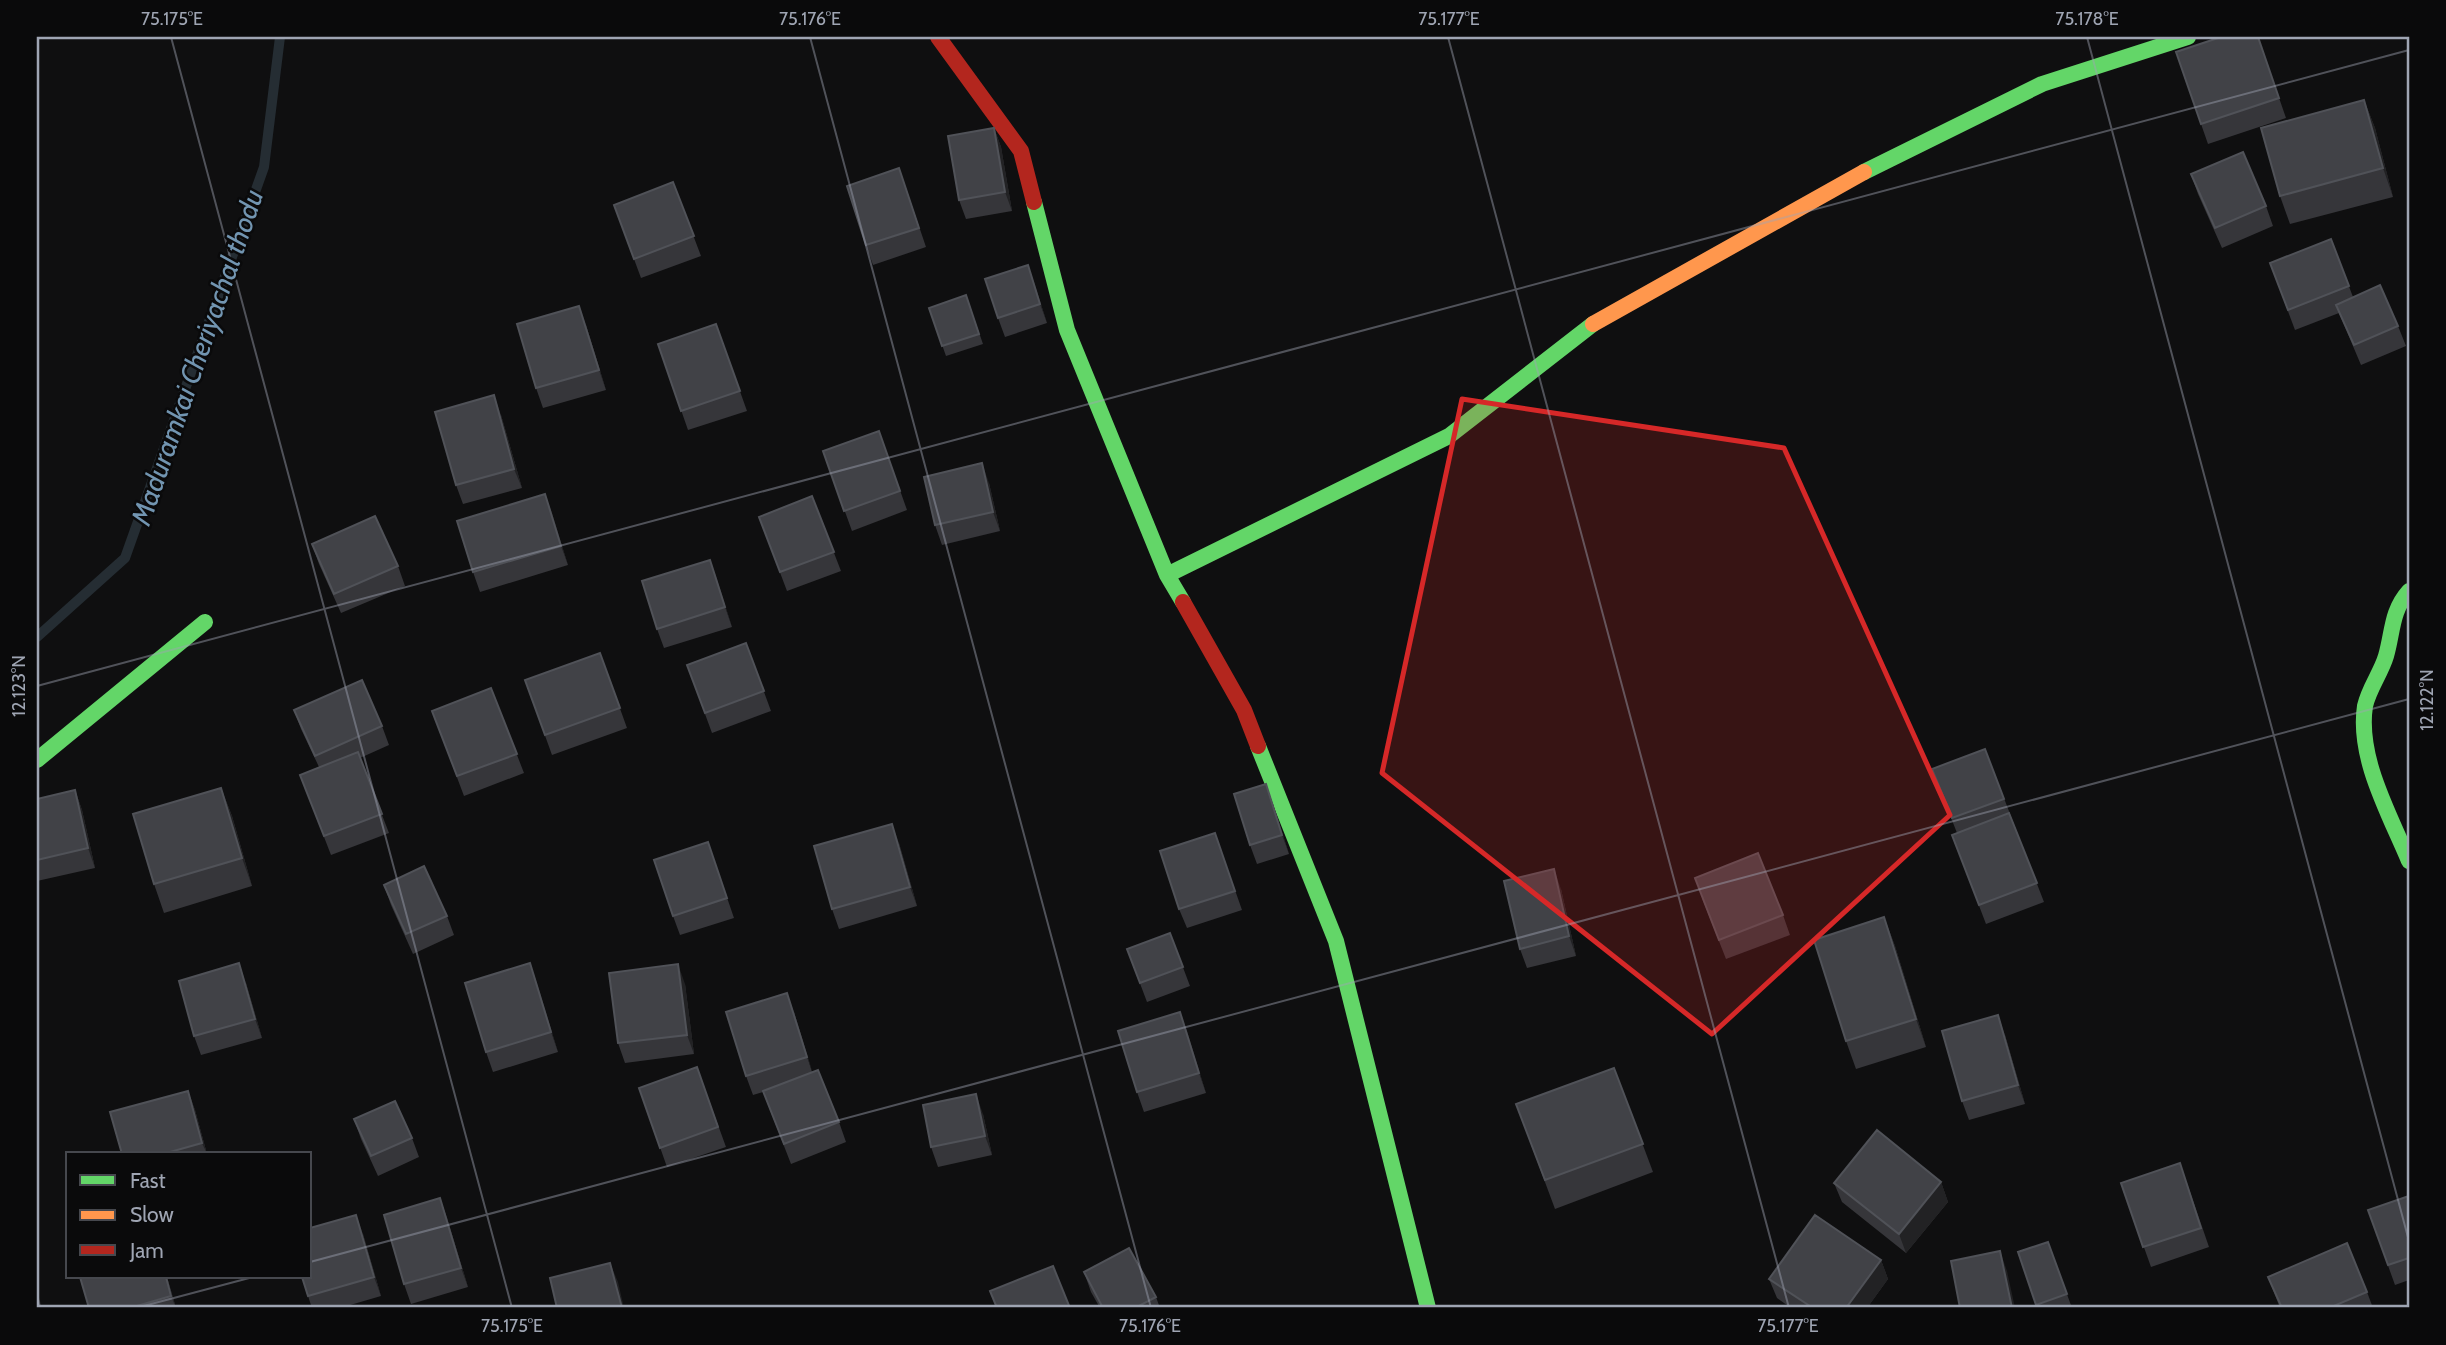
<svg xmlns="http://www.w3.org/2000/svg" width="2446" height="1345" font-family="Cabin,sans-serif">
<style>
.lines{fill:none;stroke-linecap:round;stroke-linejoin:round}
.stream{stroke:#252d33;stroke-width:10}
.fast{stroke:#63d668;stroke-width:16}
.slow{stroke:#ff974d;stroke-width:16}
.jam{stroke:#b3261e;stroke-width:16}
.wall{fill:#36363a}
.shaded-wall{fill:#222224}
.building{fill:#414247;stroke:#505258;stroke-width:2}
.marked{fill:#d62828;fill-opacity:0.2;stroke:#d62828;stroke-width:5;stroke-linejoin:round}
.ticks{fill:none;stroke:#9fa5b3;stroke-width:2;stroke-opacity:0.45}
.labels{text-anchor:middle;stroke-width:5;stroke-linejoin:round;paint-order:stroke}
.water-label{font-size:28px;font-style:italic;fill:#7295b1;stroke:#0a0a0b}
.neatline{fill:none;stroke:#9fa5b3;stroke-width:2.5}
.ticks-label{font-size:18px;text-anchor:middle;fill:#9fa5b3}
</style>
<rect width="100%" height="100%" fill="#0f0f10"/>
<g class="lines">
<path class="stream" d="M 37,637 L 125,558 L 264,167 L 280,37"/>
<path class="fast" d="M 1864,172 L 2042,84 L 2188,37
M 1034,202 L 1067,330 L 1167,575 L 1183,602
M 1167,575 L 1449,436 L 1593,324
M 2409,591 C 2391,611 2393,632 2386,656 C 2381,673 2369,688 2365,706 C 2357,758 2390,815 2409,861
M 1258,746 L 1336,941 L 1428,1308
M 37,760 L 205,622"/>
<path class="slow" d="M 1593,324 L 1864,172"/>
<path class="jam" d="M 938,37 L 1021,151 L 1034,202
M 1183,602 L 1244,710 L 1258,746"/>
</g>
<path class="wall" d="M 2258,37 L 2286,118 L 2208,144 L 2201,124 Z
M 2364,100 L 2375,128 L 2393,197 L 2290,224 L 2280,196 Z
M 994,128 L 1001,147 L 1012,211 L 966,219 L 959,200 Z
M 2191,174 L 2266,206 L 2273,226 L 2222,248 L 2198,194 Z
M 673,182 L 701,256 L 641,278 L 614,205 Z
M 906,188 L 926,247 L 873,265 L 866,245 Z
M 2331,239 L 2353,297 L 2398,326 L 2406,346 L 2361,365 L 2339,313 L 2295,330 L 2270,263 Z
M 1028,265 L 1047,323 L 1005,337 L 998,318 Z
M 966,295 L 983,344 L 946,356 L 929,308 Z
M 716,324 L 747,411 L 688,430 L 658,344 Z
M 586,325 L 606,390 L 543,408 L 536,388 Z
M 501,415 L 522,488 L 463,504 L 456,485 Z
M 879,431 L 907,510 L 852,531 L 823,451 Z
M 989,483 L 1000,531 L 942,545 L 935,525 Z
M 545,494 L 568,565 L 480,592 L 473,572 Z
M 812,496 L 841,571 L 787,591 L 759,517 Z
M 312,544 L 398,566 L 405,586 L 341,613 L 319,564 Z
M 710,560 L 732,627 L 664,648 L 657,629 Z
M 746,643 L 771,711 L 712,733 L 687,665 Z
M 600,653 L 627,728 L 552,755 L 525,680 Z
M 491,688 L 524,773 L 464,796 L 432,711 Z
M 294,710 L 382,726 L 389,745 L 360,758 L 389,833 L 331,855 L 300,775 L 319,767 L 301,729 Z
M 1985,749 L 2044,902 L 1986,924 L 1952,835 L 1957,833 L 1932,769 Z
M 221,788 L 232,816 L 252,886 L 164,913 L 154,884 Z
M 75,790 L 82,810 L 95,868 L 37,881 L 37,799 Z
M 1273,804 L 1289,854 L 1257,864 L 1250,845 Z
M 1215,833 L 1242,910 L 1187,928 L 1179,909 Z
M 708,842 L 734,918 L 680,935 L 673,916 Z
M 899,843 L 917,906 L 839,929 L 832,909 Z
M 384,885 L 447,916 L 454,935 L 413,954 L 391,905 Z
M 1561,889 L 1576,956 L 1527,968 L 1520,949 Z
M 1702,898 L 1783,915 L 1790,935 L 1726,959 Z
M 1884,917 L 1895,946 L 1926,1047 L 1856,1069 L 1846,1041 Z
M 1170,933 L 1190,986 L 1147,1002 L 1127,949 Z
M 530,963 L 558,1052 L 493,1072 L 486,1052 Z
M 246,983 L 262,1038 L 201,1055 L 194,1036 Z
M 685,984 L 694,1054 L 625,1063 L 618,1043 Z
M 794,1012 L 812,1072 L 839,1122 L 846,1142 L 791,1164 L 763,1092 L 753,1095 L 746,1076 Z
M 1180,1012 L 1206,1093 L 1144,1112 L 1137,1092 Z
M 2005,1035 L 2025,1104 L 1969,1120 L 1962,1101 Z
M 697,1067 L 726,1147 L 667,1167 L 639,1088 Z
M 1614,1068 L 1653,1172 L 1555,1209 L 1516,1104 Z
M 188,1091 L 195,1110 L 207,1154 L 122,1154 Z
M 983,1114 L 992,1155 L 938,1167 L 931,1147 Z
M 354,1119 L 412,1138 L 419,1157 L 378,1176 L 361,1139 Z
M 1941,1182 L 1948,1202 L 1906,1253 L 1842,1202 L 1834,1183 Z
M 2121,1183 L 2187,1183 L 2209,1247 L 2151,1267 Z
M 2409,1196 L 2409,1280 L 2395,1285 L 2368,1210 Z
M 440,1198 L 447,1218 L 468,1287 L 411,1304 L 404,1284 Z
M 363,1234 L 381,1296 L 340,1308 L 312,1308 L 308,1296 Z
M 2048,1242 L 2072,1308 L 2038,1308 L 2036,1305 Z
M 1881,1260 L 1888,1279 L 1867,1308 L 1791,1308 L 1777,1298 L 1769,1279 Z
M 1084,1272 L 1156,1297 L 1160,1308 L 1100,1308 L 1091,1292 Z
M 167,1277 L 176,1308 L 89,1308 Z
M 2268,1277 L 2367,1292 L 2373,1308 L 2280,1308 Z"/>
<path class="shaded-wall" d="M 2364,100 L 2375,128 L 2393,197 L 2383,168 Z
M 994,128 L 1001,147 L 1012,211 L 1005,192 Z
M 1028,265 L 1035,285 L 1047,323 L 1040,304 Z
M 579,306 L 586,325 L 606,390 L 599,370 Z
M 494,395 L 501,415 L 522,488 L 514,469 Z
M 982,463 L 989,483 L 1000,531 L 993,512 Z
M 545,494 L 552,513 L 568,565 L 561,546 Z
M 710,560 L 717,579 L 732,627 L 725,607 Z
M 1266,784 L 1273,804 L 1289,854 L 1282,835 Z
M 221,788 L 232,816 L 252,886 L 242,858 Z
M 75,790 L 82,810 L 95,868 L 88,848 Z
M 892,824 L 899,843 L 917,906 L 910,887 Z
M 1554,869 L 1561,889 L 1576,956 L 1569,936 Z
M 1884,917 L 1895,946 L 1926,1047 L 1916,1019 Z
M 239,963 L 246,983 L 262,1038 L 255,1019 Z
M 530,963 L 537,983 L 558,1052 L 551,1032 Z
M 678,964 L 685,984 L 694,1054 L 687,1035 Z
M 787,993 L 794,1012 L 814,1077 L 807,1057 Z
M 1180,1012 L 1187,1031 L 1206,1093 L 1199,1073 Z
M 1998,1015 L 2005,1035 L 2025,1104 L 2018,1085 Z
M 188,1091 L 195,1110 L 207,1154 L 202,1143 Z
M 976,1094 L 983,1114 L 992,1155 L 985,1136 Z
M 1941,1182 L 1948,1202 L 1906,1253 L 1899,1234 Z
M 440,1198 L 447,1218 L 468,1287 L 461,1268 Z
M 356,1215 L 363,1234 L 381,1296 L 374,1277 Z
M 2000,1251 L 2007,1271 L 2015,1308 L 2012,1308 Z
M 1881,1260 L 1888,1279 L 1867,1308 L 1846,1308 Z
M 610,1263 L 618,1282 L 624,1308 L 622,1308 Z
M 166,1277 L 167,1277 L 176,1308 L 171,1296 Z
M 37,1290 L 42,1308 L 40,1308 L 37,1295 Z"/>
<path class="building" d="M 2221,37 L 2258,37 L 2279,98 L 2201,124 L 2176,52 Z
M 2364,100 L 2383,168 L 2280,196 L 2261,128 Z
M 994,128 L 1005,192 L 959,200 L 948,136 Z
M 2243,152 L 2266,206 L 2215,228 L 2191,174 Z
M 899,168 L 919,228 L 866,245 L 847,186 Z
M 673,182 L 694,236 L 634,259 L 614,205 Z
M 2331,239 L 2349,286 L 2288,310 L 2270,263 Z
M 1028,265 L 1040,304 L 998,318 L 985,279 Z
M 2380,285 L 2398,326 L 2354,345 L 2336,305 Z
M 966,295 L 979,334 L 942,346 L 929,308 Z
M 579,306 L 599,370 L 536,388 L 517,324 Z
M 716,324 L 740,391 L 681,411 L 658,344 Z
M 494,395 L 514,469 L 456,485 L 435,412 Z
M 879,431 L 900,491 L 844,511 L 823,451 Z
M 982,463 L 993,512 L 935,525 L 924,477 Z
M 545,494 L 561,546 L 473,572 L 457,521 Z
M 812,496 L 834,552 L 780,572 L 759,517 Z
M 375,516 L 398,566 L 334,594 L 312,544 Z
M 710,560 L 725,607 L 657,629 L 642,581 Z
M 746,643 L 764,691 L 705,713 L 687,665 Z
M 600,653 L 620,708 L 545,735 L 525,680 Z
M 362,680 L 382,726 L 315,756 L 294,710 Z
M 491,688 L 517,754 L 457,776 L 432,711 Z
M 1985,749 L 2004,799 L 1952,818 L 1932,769 Z
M 358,752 L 382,814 L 324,836 L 300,775 Z
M 1266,784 L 1282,835 L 1250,845 L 1234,794 Z
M 221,788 L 242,858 L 154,884 L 133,814 Z
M 75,790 L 88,848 L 37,860 L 37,799 Z
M 2009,813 L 2037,883 L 1979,905 L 1952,835 Z
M 892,824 L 910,887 L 832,909 L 814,846 Z
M 1215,833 L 1235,891 L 1179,909 L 1160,851 Z
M 708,842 L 727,898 L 673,916 L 654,860 Z
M 1758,853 L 1783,915 L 1719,940 L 1695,878 Z
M 424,866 L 447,916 L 406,934 L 384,885 Z
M 1554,869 L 1569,936 L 1520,949 L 1504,881 Z
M 1884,917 L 1916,1019 L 1846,1041 L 1814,940 Z
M 1170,933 L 1183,967 L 1140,983 L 1127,949 Z
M 239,963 L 255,1019 L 194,1036 L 179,981 Z
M 530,963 L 551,1032 L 486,1052 L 465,983 Z
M 678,964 L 687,1035 L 618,1043 L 609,973 Z
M 787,993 L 807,1057 L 746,1076 L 726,1012 Z
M 1180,1012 L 1199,1073 L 1137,1092 L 1118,1031 Z
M 1998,1015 L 2018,1085 L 1962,1101 L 1942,1031 Z
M 697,1067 L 718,1127 L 660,1148 L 639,1088 Z
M 1614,1068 L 1643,1144 L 1545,1180 L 1516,1104 Z
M 818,1070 L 839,1122 L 784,1144 L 763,1091 Z
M 188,1091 L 202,1143 L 163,1154 L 122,1154 L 110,1112 Z
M 976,1094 L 985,1136 L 931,1147 L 923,1105 Z
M 395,1101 L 412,1138 L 371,1156 L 354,1119 Z
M 1877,1130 L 1941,1182 L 1899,1234 L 1834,1183 Z
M 2180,1163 L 2201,1228 L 2143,1247 L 2121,1183 Z
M 2409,1196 L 2409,1258 L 2388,1265 L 2368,1210 Z
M 440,1198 L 461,1268 L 404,1284 L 384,1215 Z
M 356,1215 L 374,1277 L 308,1296 L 302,1277 L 310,1277 L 310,1228 Z
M 1815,1215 L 1881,1260 L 1846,1308 L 1813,1308 L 1769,1279 Z
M 2048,1242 L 2067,1294 L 2036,1305 L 2018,1252 Z
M 2347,1243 L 2367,1292 L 2329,1308 L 2282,1308 L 2268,1277 Z
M 1129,1248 L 1156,1297 L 1135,1308 L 1103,1308 L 1084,1272 Z
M 2000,1251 L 2012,1308 L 1960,1308 L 1951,1261 Z
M 610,1263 L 622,1308 L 557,1308 L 550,1278 Z
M 1053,1266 L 1070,1308 L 997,1308 L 990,1291 Z
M 80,1277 L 166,1277 L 171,1296 L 130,1308 L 89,1308 Z
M 37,1295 L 40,1308 L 37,1308 Z"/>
<path class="marked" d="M 1462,399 L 1784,448 L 1950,815 L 1712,1034 L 1382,773 Z"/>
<path class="ticks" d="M 37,37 L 39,37M 171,37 L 512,1308M 810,37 L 1151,1308M 1448,37 L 1789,1308M 2087,37 L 2409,1241M 37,686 L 2409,50M 310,1262 L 2409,699M 136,1308 L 253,1277"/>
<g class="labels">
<g class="water-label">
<text transform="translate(197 357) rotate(-71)" y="10">Maduramkai Cheriyachal thodu</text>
</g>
</g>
<rect width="2446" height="1345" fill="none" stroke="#0a0a0b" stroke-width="77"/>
<rect x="66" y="1152" width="245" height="126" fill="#0a0a0b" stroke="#46484e" stroke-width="2"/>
<rect x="80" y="1175" width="35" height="10" fill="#63d668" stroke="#46484e" stroke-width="2"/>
<text x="130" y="1188" font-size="21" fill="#9fa5b3">Fast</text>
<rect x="80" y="1210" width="35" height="10" fill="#ff974d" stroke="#46484e" stroke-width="2"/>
<text x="130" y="1222" font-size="21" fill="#9fa5b3">Slow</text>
<rect x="80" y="1245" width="35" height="10" fill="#b3261e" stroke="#46484e" stroke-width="2"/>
<text x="130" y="1258" font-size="21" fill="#9fa5b3">Jam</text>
<rect x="38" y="38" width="2370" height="1268" class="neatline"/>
<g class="ticks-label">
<text x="172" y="25">75.175°E</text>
<text x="810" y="25">75.176°E</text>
<text x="1449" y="25">75.177°E</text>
<text x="2087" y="25">75.178°E</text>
<text transform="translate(19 686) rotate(-90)" y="6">12.123°N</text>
<text transform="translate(2427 700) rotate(-90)" y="6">12.122°N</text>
<text x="512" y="1332">75.175°E</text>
<text x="1150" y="1332">75.176°E</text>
<text x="1788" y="1332">75.177°E</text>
</g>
</svg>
